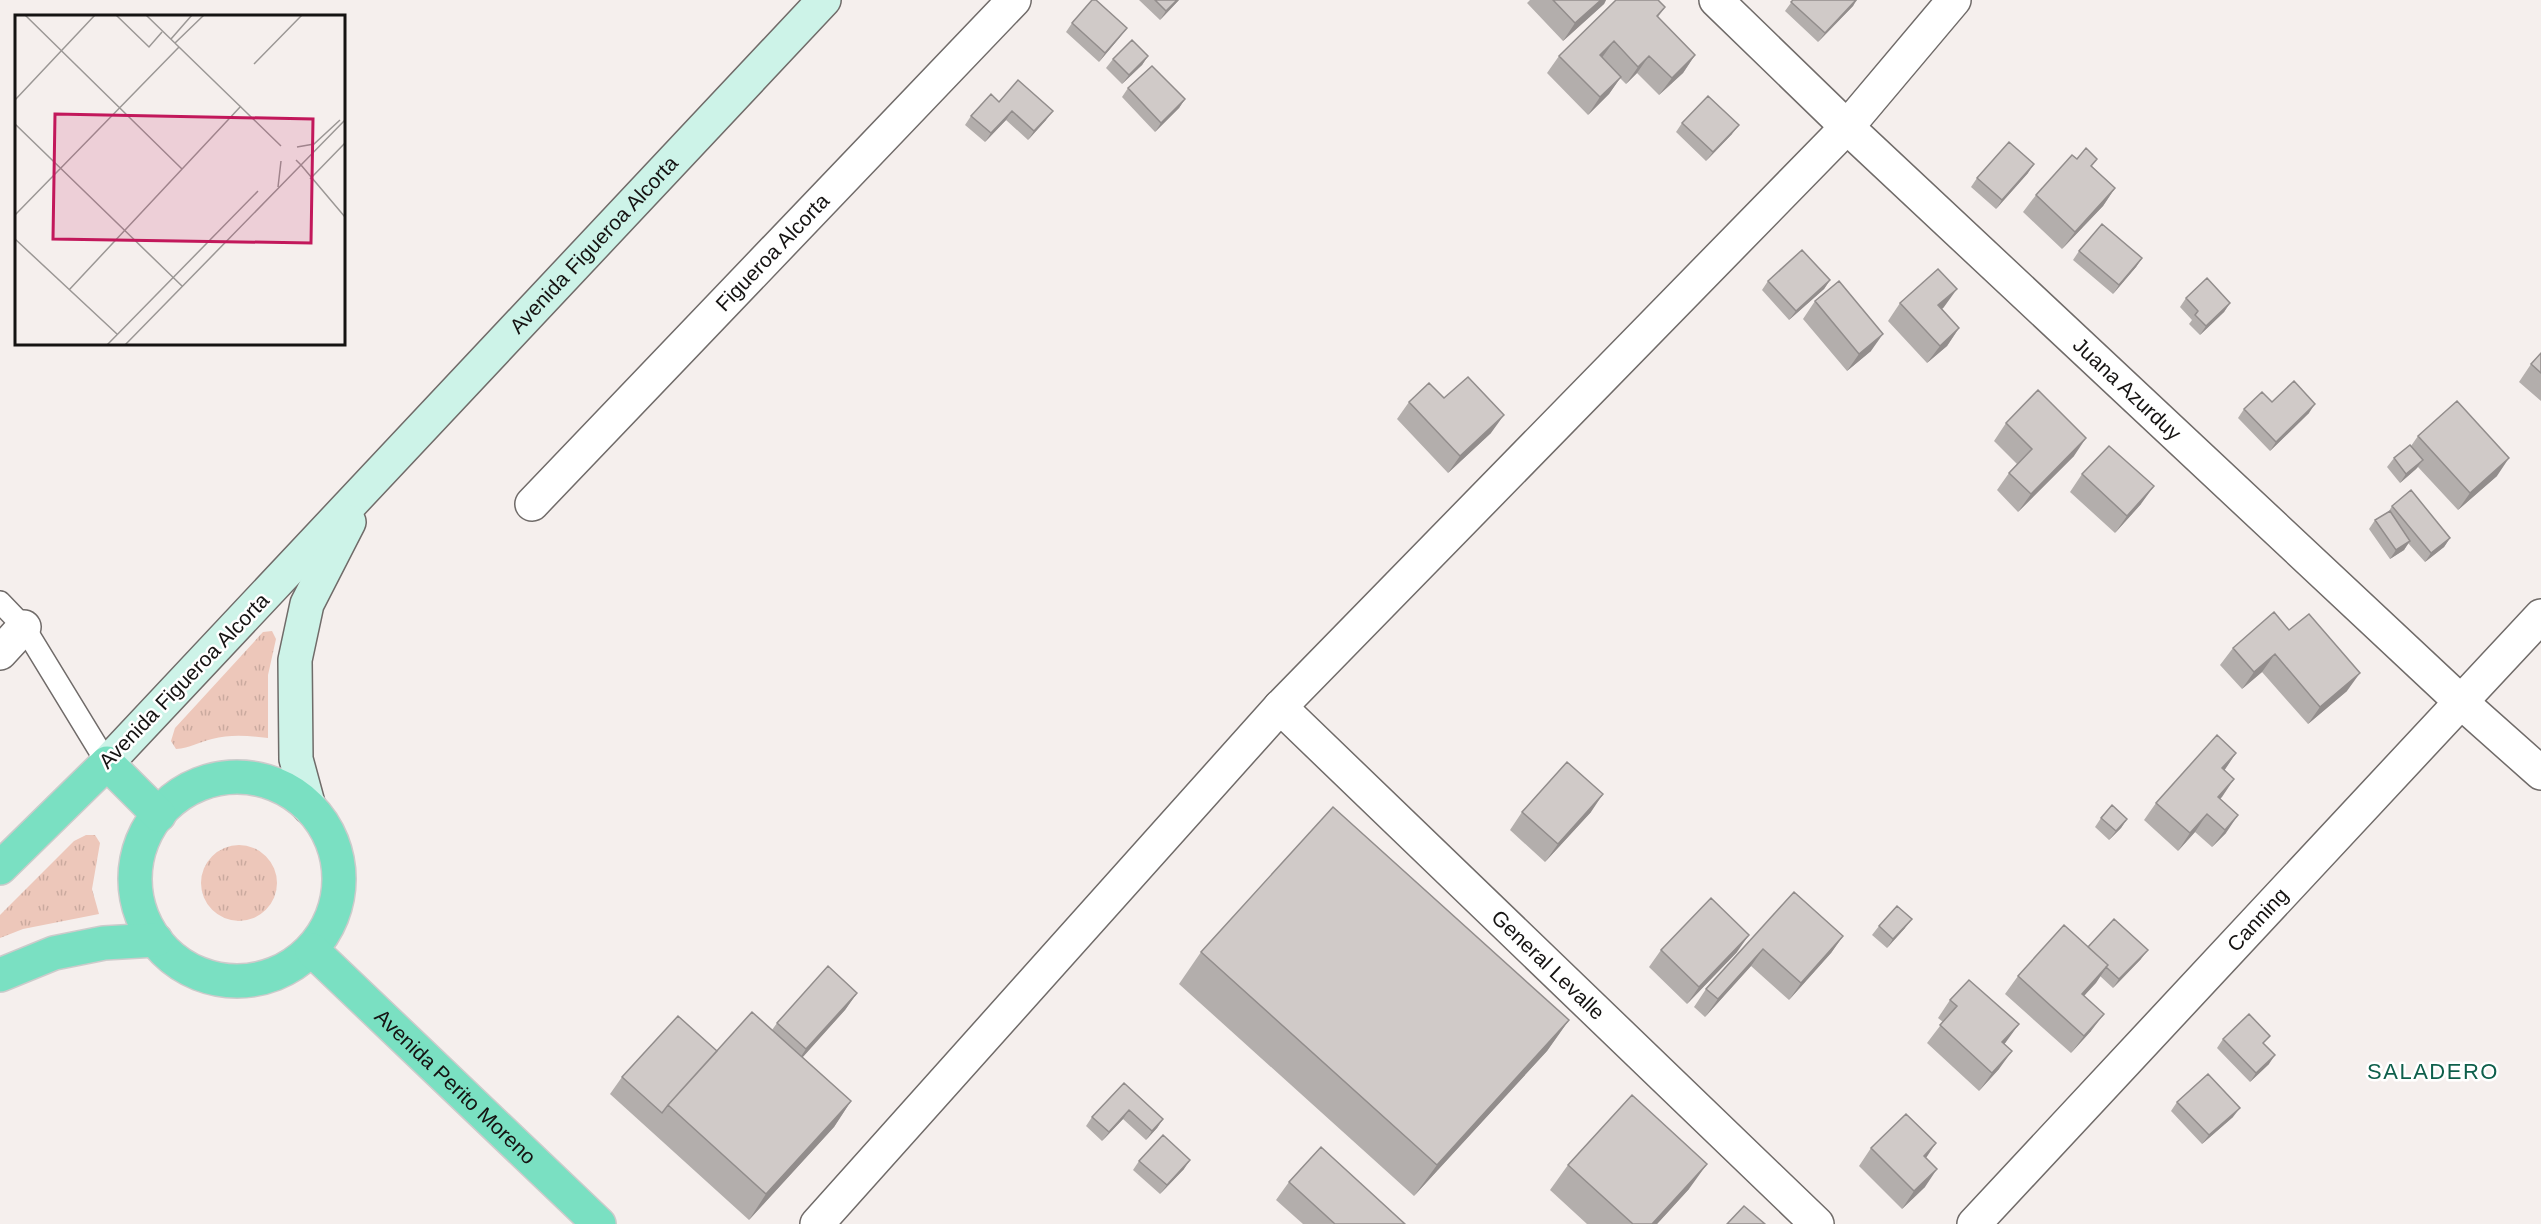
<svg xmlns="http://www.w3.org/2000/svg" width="2541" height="1224" font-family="Helvetica,sans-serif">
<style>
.grass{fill:url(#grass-tufts)}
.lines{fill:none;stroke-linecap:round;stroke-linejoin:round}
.service-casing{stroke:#706b69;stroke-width:24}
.minor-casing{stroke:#706b69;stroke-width:36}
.secondary-casing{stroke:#706b69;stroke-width:36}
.trunk-casing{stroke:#cccbcb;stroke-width:36}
.service{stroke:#fff;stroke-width:21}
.minor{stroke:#fff;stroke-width:33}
.secondary{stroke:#cdf3e8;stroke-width:33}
.trunk{stroke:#7ae0c2;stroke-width:33}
.wall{fill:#b3aeac}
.shaded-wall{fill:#928d8c}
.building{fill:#d0cac8;stroke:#928d8c;stroke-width:1.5}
.labels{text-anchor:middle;stroke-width:5;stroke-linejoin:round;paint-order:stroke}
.street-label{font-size:21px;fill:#151312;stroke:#fff}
.neighbourhood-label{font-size:22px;letter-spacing:1.5px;fill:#0e5f4b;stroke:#fff}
.inset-road{fill:none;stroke:#9b9795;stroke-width:1.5}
.view{fill:#c2185b;fill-opacity:0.15;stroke:#c2185b;stroke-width:3}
.inset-edge{fill:none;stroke:#151312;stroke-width:3}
</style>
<defs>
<pattern id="grass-tufts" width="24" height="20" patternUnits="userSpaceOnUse" patternTransform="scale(1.5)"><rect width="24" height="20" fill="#edc7ba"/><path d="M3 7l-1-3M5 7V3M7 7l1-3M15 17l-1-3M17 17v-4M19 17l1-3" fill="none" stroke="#caaa9f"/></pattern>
</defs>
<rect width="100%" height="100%" fill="#f5efed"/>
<path class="grass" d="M 272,631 L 276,639 L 268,675 L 268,738 C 250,736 231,734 212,739 C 199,742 190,748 176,749 L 171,741 L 175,728 L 263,632 Z
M 86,835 L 95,835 L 100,843 L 92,889 L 99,914 L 23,929 L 0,938 L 0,915 L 74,841 Z
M201 883a38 38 0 1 1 76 0a38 38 0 1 1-76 0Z"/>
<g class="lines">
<defs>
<path id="service" d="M 0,602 L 24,627 L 107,763"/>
<g id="minor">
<path id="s1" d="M 1716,0 L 1847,127 L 2460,701 L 2541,773"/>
<path id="s2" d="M 532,504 L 1014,0"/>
<path d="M 0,653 L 24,627"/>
<path id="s3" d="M 1280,707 L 1817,1224"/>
<path d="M 817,1224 L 1280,707 L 1847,127 L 1954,0"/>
<path id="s4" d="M 1974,1224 L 2541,616"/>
</g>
<g id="secondary">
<path id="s5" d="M 107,763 L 824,0"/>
<path d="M 309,807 L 296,759 L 295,660 L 307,604 L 349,522"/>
</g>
<g id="trunk">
<circle cx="237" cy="879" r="102"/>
<path d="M 0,868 L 107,763 L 159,815"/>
<path id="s6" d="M 312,950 L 599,1224"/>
<path d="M 0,975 L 54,953 L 104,943 L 156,940"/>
</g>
</defs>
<use href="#service" class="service-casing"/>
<use href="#minor" class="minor-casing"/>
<use href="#secondary" class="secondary-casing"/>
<use href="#trunk" class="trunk-casing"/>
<use href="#service" class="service"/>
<use href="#minor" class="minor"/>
<use href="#secondary" class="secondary"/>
<use href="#trunk" class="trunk"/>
</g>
<path class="wall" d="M 1139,0 L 1179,0 L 1160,20 Z
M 1530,0 L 1606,0 L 1604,4 L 1563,41 L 1527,3 Z
M 1793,0 L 1857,0 L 1853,6 L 1818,42 L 1785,11 Z
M 1665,7 L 1658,17 L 1695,55 L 1683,73 L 1659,95 L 1637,73 L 1626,84 L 1620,78 L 1609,94 L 1588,115 L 1547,73 L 1559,56 Z
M 1072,23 L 1120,37 L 1099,62 L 1066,32 Z
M 1148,56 L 1142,65 L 1122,84 L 1106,68 L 1113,59 Z
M 1128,88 L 1185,99 L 1179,108 L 1155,132 L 1122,97 Z
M 999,102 L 1046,120 L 1028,140 L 1006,120 L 985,142 L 965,125 L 971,116 Z
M 1682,123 L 1732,134 L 1706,161 L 1676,132 Z
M 2077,159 L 2092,166 L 2115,188 L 2103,206 L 2062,249 L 2023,212 L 2036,195 Z
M 2028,173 L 1996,209 L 1971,187 L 1977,178 Z
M 2079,251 L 2142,258 L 2136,267 L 2113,294 L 2073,260 Z
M 1830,280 L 1824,289 L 1789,320 L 1762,290 L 1768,281 Z
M 2186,298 L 2230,303 L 2224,312 L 2200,335 L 2189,324 L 2192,320 L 2180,307 Z
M 1815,301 L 1871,351 L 1847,371 L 1803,319 Z
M 1900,303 L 1944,307 L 1942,309 L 1959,328 L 1947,346 L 1927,363 L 1888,321 Z
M 2541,353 L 2541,401 L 2519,382 L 2531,364 Z
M 1444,398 L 1491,433 L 1448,473 L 1397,419 L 1409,402 Z
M 2272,402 L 2309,413 L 2270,451 L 2238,418 L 2244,409 Z
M 2006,423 L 2074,456 L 2018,512 L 1997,490 L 2009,473 L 2017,464 L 1994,441 Z
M 2418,436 L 2497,476 L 2458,510 L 2418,467 L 2416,469 L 2400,483 L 2387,467 L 2394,458 L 2411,446 Z
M 2082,474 L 2141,504 L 2115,533 L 2070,492 Z
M 2392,506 L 2450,538 L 2444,547 L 2425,562 L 2408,543 L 2404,550 L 2390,559 L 2369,529 L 2375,520 L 2389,511 Z
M 2289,630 L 2347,691 L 2308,724 L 2262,672 L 2242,689 L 2220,665 L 2233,648 Z
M 2236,753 L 2224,770 L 2220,798 L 2226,833 L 2212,847 L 2195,832 L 2178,851 L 2144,820 L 2156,803 Z
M 1522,812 L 1591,812 L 1545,862 L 1510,830 Z
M 2101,818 L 2127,819 L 2121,828 L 2109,840 L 2095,827 Z
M 1794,892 L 1843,936 L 1831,953 L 1789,1000 L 1751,966 L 1705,1017 L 1694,1007 L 1706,989 Z
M 1879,926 L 1905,928 L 1887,948 L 1872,935 Z
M 2088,947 L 2141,959 L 2113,988 L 2100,976 L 2084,996 L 2091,1031 L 2071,1053 L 2005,994 L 2018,976 Z
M 1661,950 L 1737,952 L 1687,1004 L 1649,967 Z
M 1201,952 L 1569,1020 L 1547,1051 L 1414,1196 L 1179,984 Z
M 857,993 L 845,1010 L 802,1057 L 851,1101 L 834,1127 L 749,1220 L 610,1094 L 622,1077 L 717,1051 L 772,1030 L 777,1023 Z
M 1950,1000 L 2006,1042 L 2004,1044 L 1999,1069 L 1979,1091 L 1927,1043 L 1943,1022 L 1938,1018 Z
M 2223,1039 L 2269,1064 L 2250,1082 L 2217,1048 Z
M 1124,1083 L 1163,1119 L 1157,1128 L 1146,1140 L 1123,1119 L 1102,1141 L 1086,1126 L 1092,1117 Z
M 2177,1102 L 2233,1117 L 2202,1144 L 2171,1111 Z
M 1871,1148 L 1926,1158 L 1925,1187 L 1902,1209 L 1859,1166 Z
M 1139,1161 L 1184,1169 L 1160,1194 L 1133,1170 Z
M 1568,1165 L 1689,1189 L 1657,1224 L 1587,1224 L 1550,1190 Z
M 1289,1182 L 1405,1224 L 1303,1224 L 1276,1200 Z"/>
<path class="shaded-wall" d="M 1177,0 L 1179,0 L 1160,20 L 1166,11 Z
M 1601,0 L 1606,0 L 1604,4 L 1563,41 L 1575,23 Z
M 1856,0 L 1853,6 L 1818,42 L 1825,33 Z
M 1127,28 L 1120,37 L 1099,62 L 1105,53 Z
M 1614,41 L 1601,59 L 1600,55 Z
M 1695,55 L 1683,73 L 1659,95 L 1672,78 Z
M 1148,56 L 1142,65 L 1122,84 L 1129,75 Z
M 1649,56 L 1637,73 L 1626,84 L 1638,67 Z
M 1621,77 L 1609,94 L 1588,115 L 1600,97 Z
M 1185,99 L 1179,108 L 1155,132 L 1161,123 Z
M 1012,111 L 1006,120 L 985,142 L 991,133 Z
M 1053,111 L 1046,120 L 1028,140 L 1034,131 Z
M 1739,125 L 1732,134 L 1706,161 L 1713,152 Z
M 2034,164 L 2028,173 L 1996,209 L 2002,200 Z
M 2115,188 L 2103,206 L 2062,249 L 2075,232 Z
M 2142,258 L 2136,267 L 2113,294 L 2119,285 Z
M 1830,280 L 1824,289 L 1789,320 L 1796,311 Z
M 1957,289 L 1944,307 L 1926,323 L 1938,305 Z
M 2230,303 L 2224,312 L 2200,335 L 2206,326 Z
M 1959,328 L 1947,346 L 1927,363 L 1940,346 Z
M 1883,334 L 1871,351 L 1847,371 L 1859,354 Z
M 2315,404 L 2309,413 L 2270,451 L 2276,442 Z
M 1504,415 L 1491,433 L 1448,473 L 1460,456 Z
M 2086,438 L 2074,456 L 2018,512 L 2031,494 Z
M 2509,458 L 2497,476 L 2458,510 L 2470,493 Z
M 2423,460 L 2416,469 L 2400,483 L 2406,474 Z
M 2154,486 L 2141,504 L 2115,533 L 2127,516 Z
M 2450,538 L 2444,547 L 2425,562 L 2431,553 Z
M 2410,541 L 2404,550 L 2390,559 L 2396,550 Z
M 2275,654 L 2262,672 L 2242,689 L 2254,672 Z
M 2360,673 L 2347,691 L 2308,724 L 2320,707 Z
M 2236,753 L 2224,771 L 2222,768 Z
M 2234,779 L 2222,797 L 2206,814 L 2218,797 Z
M 1603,794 L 1591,812 L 1545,862 L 1558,844 Z
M 2207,814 L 2195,832 L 2178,851 L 2190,833 Z
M 2238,815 L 2226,833 L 2212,847 L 2225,830 Z
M 2127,819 L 2121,828 L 2109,840 L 2116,831 Z
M 1912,919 L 1905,928 L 1887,948 L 1893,939 Z
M 1749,935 L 1737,952 L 1687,1004 L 1699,987 Z
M 1843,936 L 1831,953 L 1789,1000 L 1801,983 Z
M 1763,949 L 1751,966 L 1705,1017 L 1718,999 Z
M 2148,950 L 2141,959 L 2113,988 L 2119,979 Z
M 2108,965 L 2096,983 L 2070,1011 L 2082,994 Z
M 857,993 L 845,1010 L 794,1067 L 806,1049 Z
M 2104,1014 L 2091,1031 L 2071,1053 L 2084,1036 Z
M 1569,1020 L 1547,1051 L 1414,1196 L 1437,1165 Z
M 2019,1024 L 2006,1042 L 1990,1059 L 2002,1042 Z
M 2012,1051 L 1999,1069 L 1979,1091 L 1992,1073 Z
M 2275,1055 L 2269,1064 L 2250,1082 L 2256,1073 Z
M 851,1101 L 834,1127 L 749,1220 L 766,1194 Z
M 2240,1108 L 2233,1117 L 2202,1144 L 2209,1135 Z
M 1129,1110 L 1123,1119 L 1102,1141 L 1109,1132 Z
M 1163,1119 L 1157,1128 L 1146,1140 L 1152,1131 Z
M 1936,1143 L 1924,1161 L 1924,1156 Z
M 1190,1160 L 1184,1169 L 1160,1194 L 1167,1185 Z
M 1707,1164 L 1689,1189 L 1657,1224 L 1652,1224 Z
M 1937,1169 L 1925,1187 L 1902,1209 L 1914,1191 Z"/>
<path class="building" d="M 1092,0 L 1096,0 L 1127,28 L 1105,53 L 1072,23 Z
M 1155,0 L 1177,0 L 1166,11 Z
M 1553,0 L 1601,0 L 1575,23 Z
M 1616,0 L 1658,0 L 1665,7 L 1657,16 L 1695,55 L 1672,78 L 1649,56 L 1638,67 L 1614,41 L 1600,55 L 1621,77 L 1600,97 L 1559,56 Z
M 1793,0 L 1856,0 L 1825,33 L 1791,2 Z
M 1132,40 L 1148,56 L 1129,75 L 1113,59 Z
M 1152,66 L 1185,99 L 1161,123 L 1128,88 Z
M 1018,80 L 1053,111 L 1034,131 L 1012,111 L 991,133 L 971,116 L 991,94 L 999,102 Z
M 1708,96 L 1739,125 L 1713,152 L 1682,123 Z
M 2009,142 L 2034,164 L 2002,200 L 1977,178 Z
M 2086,148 L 2097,159 L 2091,166 L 2115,188 L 2075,232 L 2036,195 L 2072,155 L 2077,159 Z
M 2102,224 L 2142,258 L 2119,285 L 2079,251 Z
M 1802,250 L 1830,280 L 1796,311 L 1768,281 Z
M 1938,269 L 1957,289 L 1938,305 L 1959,328 L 1940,346 L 1900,303 Z
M 2207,278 L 2230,303 L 2206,326 L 2195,315 L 2198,311 L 2186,298 Z
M 1839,281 L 1883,334 L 1859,354 L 1815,301 Z
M 2541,353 L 2541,373 L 2531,364 Z
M 1468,377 L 1504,415 L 1460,456 L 1409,402 L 1429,383 L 1444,398 Z
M 2294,381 L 2315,404 L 2276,442 L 2244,409 L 2262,392 L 2272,402 Z
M 2038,390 L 2086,438 L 2031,494 L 2009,473 L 2032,449 L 2006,423 Z
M 2457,401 L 2509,458 L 2470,493 L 2418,436 Z
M 2410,445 L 2423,460 L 2406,474 L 2394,458 Z
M 2109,446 L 2154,486 L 2127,516 L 2082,474 Z
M 2411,490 L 2450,538 L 2431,553 L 2392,506 Z
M 2390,511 L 2410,541 L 2396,550 L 2375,520 Z
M 2274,612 L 2289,630 L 2309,614 L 2360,673 L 2320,707 L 2275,654 L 2254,672 L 2233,648 Z
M 2217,735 L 2236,753 L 2222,768 L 2234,779 L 2218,797 L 2238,815 L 2225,830 L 2207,814 L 2190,833 L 2156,803 Z
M 1567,762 L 1603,794 L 1558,844 L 1522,812 Z
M 2112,805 L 2127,819 L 2116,831 L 2101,818 Z
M 1333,807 L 1569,1020 L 1437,1165 L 1201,952 Z
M 1794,892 L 1843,936 L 1801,983 L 1763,949 L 1718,999 L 1706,989 Z
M 1711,898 L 1749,935 L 1699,987 L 1661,950 Z
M 1897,906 L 1912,919 L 1893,939 L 1879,926 Z
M 2114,919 L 2148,950 L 2119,979 L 2106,967 L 2108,965 L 2088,947 Z
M 2064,925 L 2108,965 L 2082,994 L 2104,1014 L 2084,1036 L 2018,976 Z
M 828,966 L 857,993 L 806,1049 L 777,1023 Z
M 1969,980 L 2019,1024 L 2002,1042 L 2012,1051 L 1992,1073 L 1940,1025 L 1957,1006 L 1950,1000 Z
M 752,1012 L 851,1101 L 766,1194 L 668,1105 Z
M 2249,1014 L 2270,1036 L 2263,1043 L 2275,1055 L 2256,1073 L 2223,1039 Z
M 678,1016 L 717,1051 L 668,1105 L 662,1113 L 622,1077 Z
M 2208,1074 L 2240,1108 L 2209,1135 L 2177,1102 Z
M 1124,1083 L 1163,1119 L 1152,1131 L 1129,1110 L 1109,1132 L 1092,1117 Z
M 1632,1095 L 1707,1164 L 1652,1224 L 1633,1224 L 1568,1165 Z
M 1906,1114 L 1936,1143 L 1924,1156 L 1937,1169 L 1914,1191 L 1871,1148 Z
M 1163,1135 L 1190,1160 L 1167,1185 L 1139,1161 Z
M 1321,1147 L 1405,1224 L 1335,1224 L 1289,1182 Z
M 1744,1206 L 1765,1224 L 1727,1224 Z"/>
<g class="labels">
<g class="street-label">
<text dy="7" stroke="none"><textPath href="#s5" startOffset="711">Avenida Figueroa Alcorta</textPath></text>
<text dy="7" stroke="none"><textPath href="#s2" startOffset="348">Figueroa Alcorta</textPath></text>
<text dy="7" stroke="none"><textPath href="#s1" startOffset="566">Juana Azurduy</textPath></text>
<text transform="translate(184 681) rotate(-46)" y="7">Avenida Figueroa Alcorta</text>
<text dy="7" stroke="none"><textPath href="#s4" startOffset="416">Canning</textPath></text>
<text dy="7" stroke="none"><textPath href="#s3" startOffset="372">General Levalle</textPath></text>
<text dy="7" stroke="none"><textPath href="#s6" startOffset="198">Avenida Perito Moreno</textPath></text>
</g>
<g class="neighbourhood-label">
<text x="2433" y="1079">SALADERO</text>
</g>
</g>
<g transform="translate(15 15)">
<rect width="330" height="330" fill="#f5efed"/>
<path class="inset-road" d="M 10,0 L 167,154M 101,0 L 134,32 L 147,17M 131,0 L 266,131M 156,24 L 177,0M 160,28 L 189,0M 239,49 L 287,0M 0,85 L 80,0M 0,109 L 167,271M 282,132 L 299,129 L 325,105M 281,145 L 286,150 L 330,105M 286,150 L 330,202M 295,164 L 330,128M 263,172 L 266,146M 0,200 L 164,32M 0,224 L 102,319M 54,275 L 226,91M 92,330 L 243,176M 110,330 L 286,150"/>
<path class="view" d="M 40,99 L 298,104 L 296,228 L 38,224 Z"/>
<rect width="330" height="330" class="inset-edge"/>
</g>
</svg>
